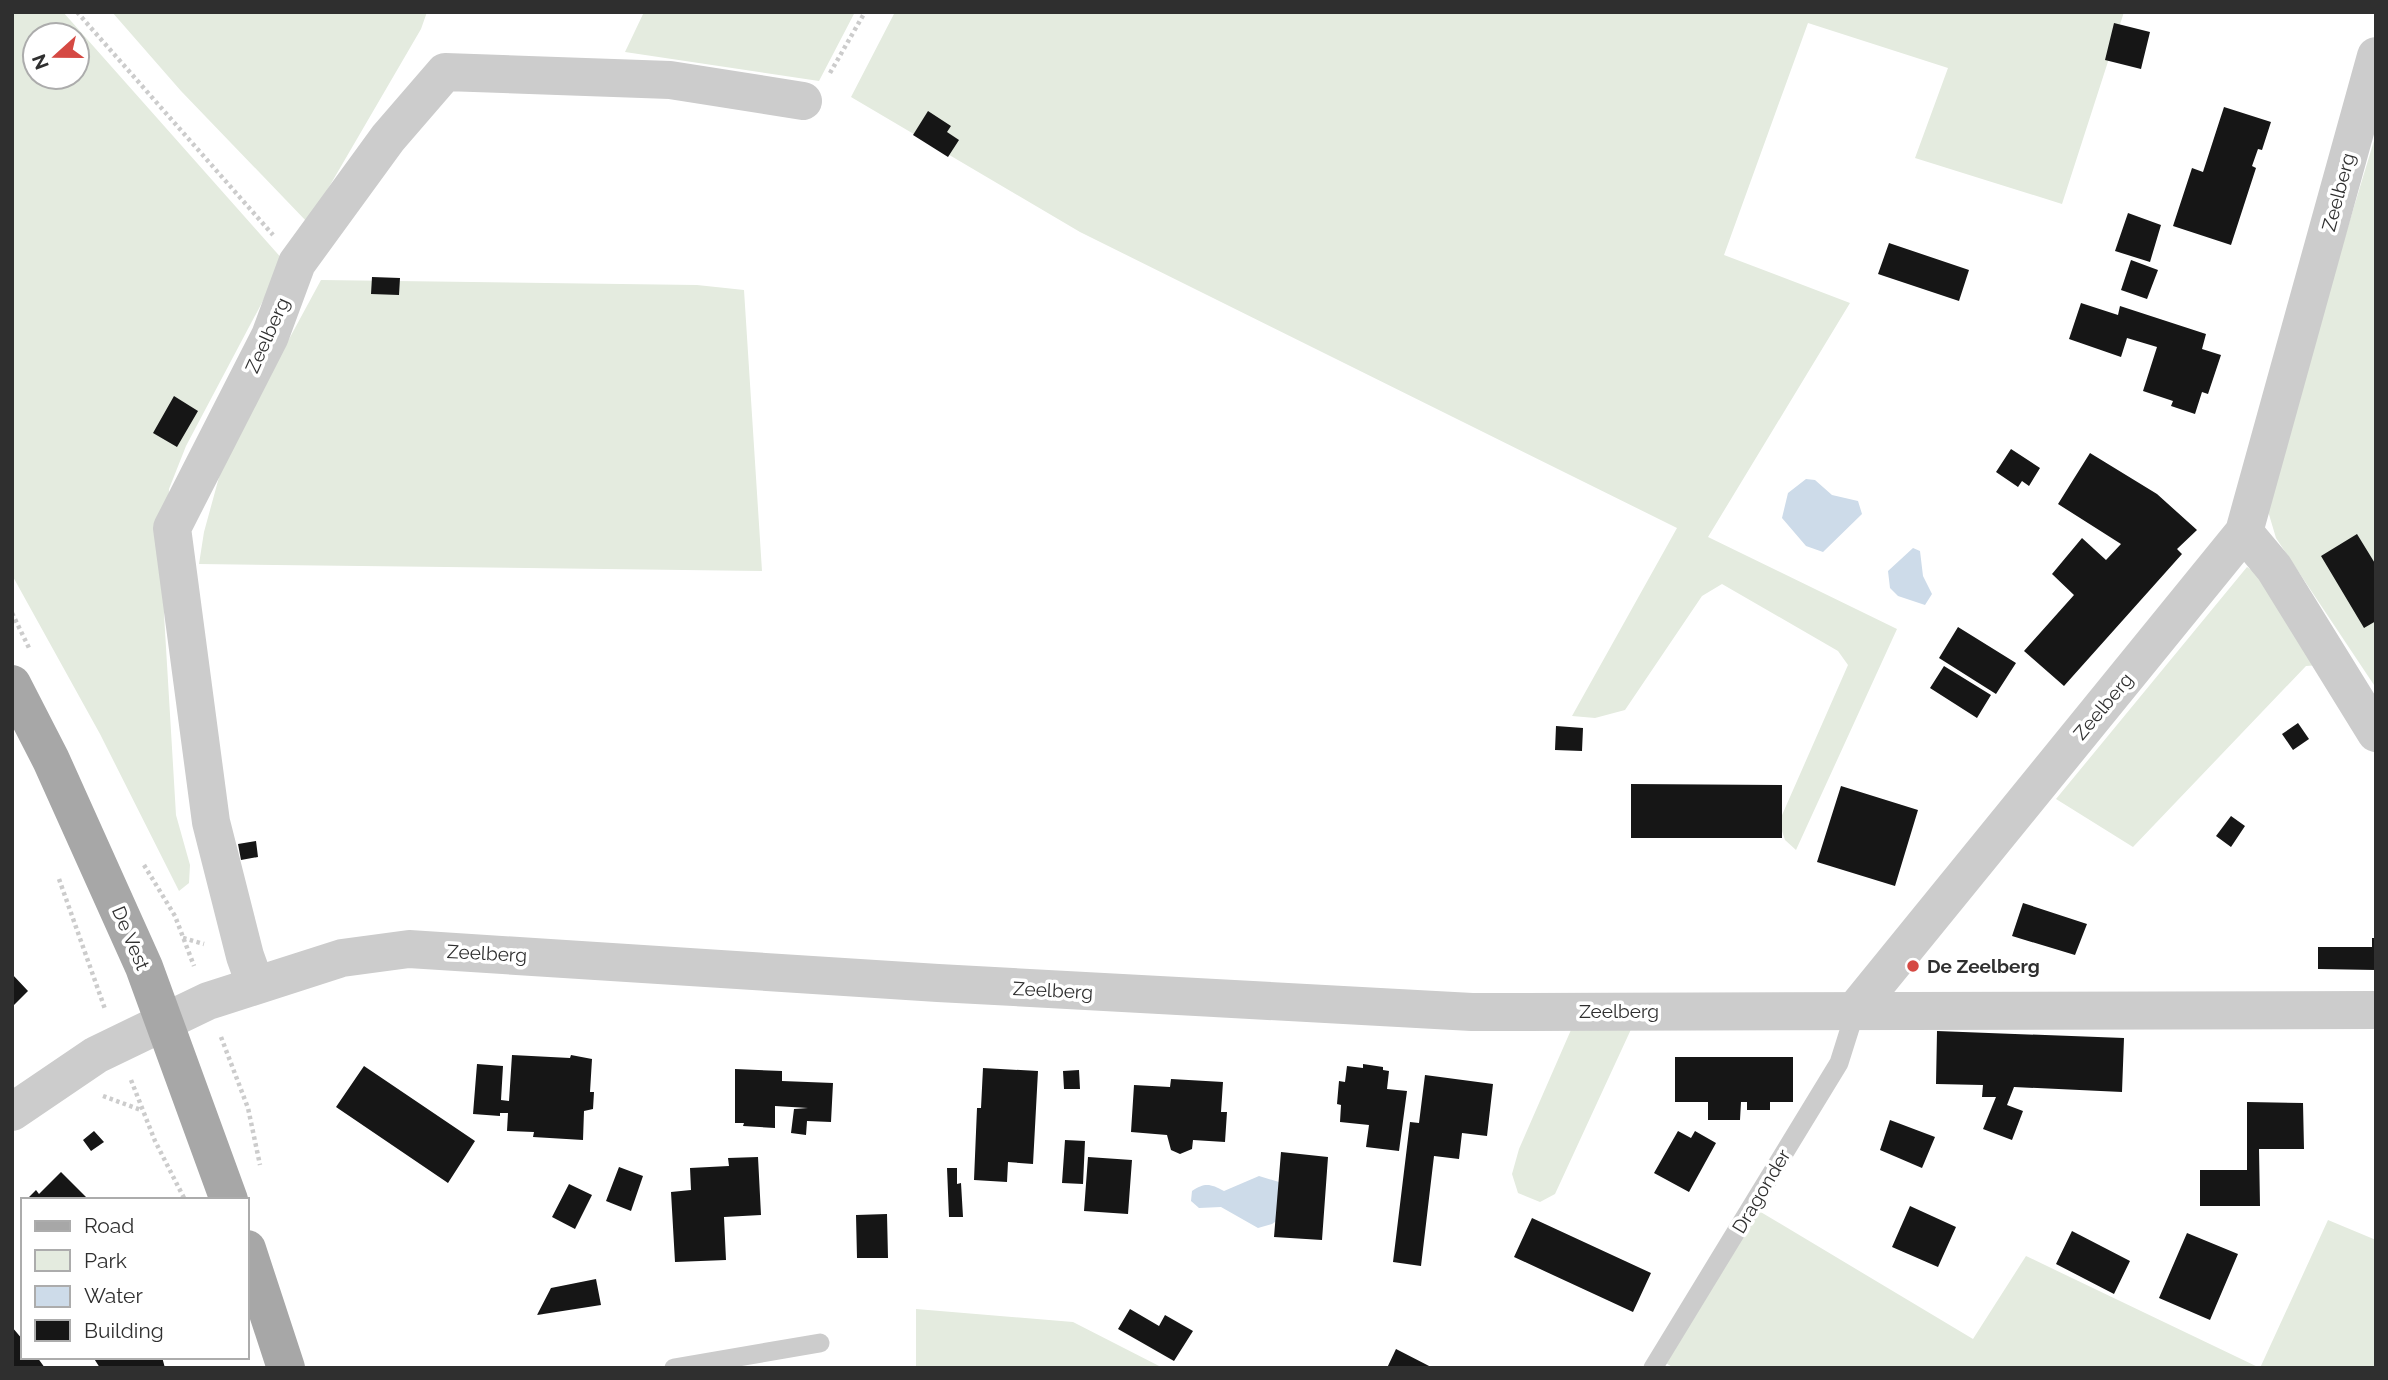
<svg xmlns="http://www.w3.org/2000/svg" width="2388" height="1380" font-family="Raleway,sans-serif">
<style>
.green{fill:#e4ebdf;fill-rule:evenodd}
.water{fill:#cddbe9}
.building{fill:#161616}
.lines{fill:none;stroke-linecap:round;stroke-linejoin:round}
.path{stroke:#ccc;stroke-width:4.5;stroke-dasharray:3.5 3.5;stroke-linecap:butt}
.service{stroke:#ccc;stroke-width:19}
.minor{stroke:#ccc;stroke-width:38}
.primary{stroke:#a7a7a7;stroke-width:38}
.poi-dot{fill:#d54943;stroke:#fff;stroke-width:2.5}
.labels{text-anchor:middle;stroke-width:7;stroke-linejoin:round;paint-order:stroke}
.street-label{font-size:19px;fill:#2f2f2f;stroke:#fff}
.poi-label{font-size:19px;font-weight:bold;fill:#2f2f2f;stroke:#fff;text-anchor:start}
</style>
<rect width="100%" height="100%" fill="#fff"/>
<path class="green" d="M 12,12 L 63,12 L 284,261 L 186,446 L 169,489 L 164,614 L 176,815 L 190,865 L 189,883 L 179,891 L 100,734 L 12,575 ZM 35,35 L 77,35 L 77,77 L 35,77 Z
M 112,12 L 427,12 L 421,29 L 308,223 L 181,91 Z
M 644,12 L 855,12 L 819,81 L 625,52 Z
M 895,12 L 2124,12 L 2062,204 L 1915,158 L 1948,68 L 1808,23 L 1724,255 L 1850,303 L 1708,537 L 1897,629 L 1796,850 L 1785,840 L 1779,822 L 1848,665 L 1838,651 L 1722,584 L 1702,596 L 1625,710 L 1595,718 L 1572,716 L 1677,528 L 1080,232 L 851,97 Z
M 2376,134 L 2376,688 L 2276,538 L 2265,501 Z
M 321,280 L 697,285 L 744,290 L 762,571 L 199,564 L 204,532 L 224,459 Z
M 2247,567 L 2259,575 L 2320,665 L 2306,666 L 2133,847 L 2056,799 Z
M 1574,1023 L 1633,1025 L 1555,1194 L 1540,1202 L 1518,1193 L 1512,1174 L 1519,1149 Z
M 1759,1211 L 1973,1339 L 2026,1256 L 2260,1368 L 2328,1220 L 2376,1240 L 2376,1368 L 1674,1368 L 1664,1362 Z
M 916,1309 L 1073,1322 L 1163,1368 L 916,1368 Z"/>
<path class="water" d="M 1806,479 L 1815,480 L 1832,495 L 1858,501 L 1862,514 L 1823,552 L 1806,546 L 1782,518 L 1788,493 Z
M 1913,548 L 1920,551 L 1923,576 L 1932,594 L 1925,605 L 1898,596 L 1890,588 L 1888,571 Z
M 1259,1176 L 1279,1182 L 1288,1213 L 1272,1224 L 1258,1228 L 1221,1207 L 1199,1208 L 1191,1201 L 1192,1191 C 1205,1182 1211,1184 1224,1191 Z"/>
<path class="building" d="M 2114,23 L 2150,32 L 2141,69 L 2105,60 Z
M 2224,107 L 2271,122 L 2262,150 L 2258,149 L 2252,166 L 2256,168 L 2231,245 L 2173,226 L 2192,168 L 2203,172 Z
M 928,111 L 951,126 L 947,132 L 959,140 L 948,157 L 913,135 Z
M 2128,213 L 2161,225 L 2150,262 L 2115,251 Z
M 1889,243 L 1969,270 L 1959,301 L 1878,274 Z
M 2131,260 L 2158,270 L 2147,299 L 2121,290 Z
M 372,277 L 400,278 L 399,295 L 371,294 Z
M 2081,303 L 2118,315 L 2120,306 L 2206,334 L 2202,349 L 2221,355 L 2208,394 L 2202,392 L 2195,414 L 2171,406 L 2173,401 L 2143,391 L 2157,347 L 2127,338 L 2121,357 L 2069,339 Z
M 174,396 L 198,411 L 177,447 L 153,433 Z
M 2011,449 L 2040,468 L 2029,486 L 2022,481 L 2018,487 L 1996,472 Z
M 2090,453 L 2157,494 L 2197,530 L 2177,549 L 2182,554 L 2064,686 L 2024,651 L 2074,595 L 2052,574 L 2082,538 L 2106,560 L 2121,544 L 2058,504 Z
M 2357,534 L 2376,565 L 2376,621 L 2364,628 L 2321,556 Z
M 1958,627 L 2016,663 L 1996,694 L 1939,658 Z
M 1944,666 L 1991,695 L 1977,718 L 1930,688 Z
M 2298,723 L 2309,739 L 2293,750 L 2282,734 Z
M 1556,726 L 1583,728 L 1582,751 L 1555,750 Z
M 1631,784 L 1782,785 L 1782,838 L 1631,838 Z
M 1841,786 L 1918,810 L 1895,886 L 1817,862 Z
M 2231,816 L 2245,826 L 2231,847 L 2216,836 Z
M 256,841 L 258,857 L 241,860 L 238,844 Z
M 2023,903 L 2087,924 L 2075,955 L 2012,936 Z
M 2372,938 L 2376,938 L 2376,970 L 2318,969 L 2318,947 L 2372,947 Z
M 12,974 L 28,991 L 12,1007 Z
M 1937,1031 L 2124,1038 L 2122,1092 L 2014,1087 L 2007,1105 L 2023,1111 L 2012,1140 L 1983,1129 L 1996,1097 L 1982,1097 L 1983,1085 L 1936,1084 Z
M 512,1055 L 570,1058 L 571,1055 L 592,1059 L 590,1092 L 594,1092 L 593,1109 L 584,1111 L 583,1140 L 533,1137 L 534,1132 L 507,1131 L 508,1113 L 500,1113 L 500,1116 L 473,1114 L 477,1064 L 503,1066 L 501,1100 L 509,1101 Z
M 1675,1057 L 1793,1057 L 1793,1102 L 1770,1102 L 1770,1110 L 1747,1110 L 1747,1102 L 1741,1102 L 1740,1120 L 1708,1120 L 1708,1102 L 1675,1102 Z
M 1363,1064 L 1383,1067 L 1383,1070 L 1389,1071 L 1387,1089 L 1407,1091 L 1399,1151 L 1366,1147 L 1369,1125 L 1340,1122 L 1341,1105 L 1337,1104 L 1339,1081 L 1345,1082 L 1347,1066 L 1363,1068 Z
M 364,1066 L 475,1141 L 448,1183 L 336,1107 Z
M 983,1068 L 1038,1071 L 1033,1164 L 1008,1162 L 1007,1182 L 974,1180 L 977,1108 L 981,1108 Z
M 735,1069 L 782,1071 L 782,1081 L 833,1083 L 831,1122 L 807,1121 L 806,1135 L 791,1133 L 794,1109 L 808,1108 L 775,1106 L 775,1128 L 743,1126 L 744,1123 L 735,1123 Z
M 1079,1070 L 1080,1089 L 1064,1089 L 1063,1071 Z
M 1425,1075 L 1493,1084 L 1487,1136 L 1462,1133 L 1459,1159 L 1434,1156 L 1421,1266 L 1393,1262 L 1410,1122 L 1419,1123 Z
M 1171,1079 L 1223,1082 L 1221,1112 L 1227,1112 L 1225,1142 L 1193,1140 L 1192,1149 L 1180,1154 L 1171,1150 L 1167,1135 L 1131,1132 L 1134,1085 L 1170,1087 Z
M 2247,1102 L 2303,1103 L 2304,1149 L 2259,1149 L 2260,1206 L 2200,1206 L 2200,1170 L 2247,1170 Z
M 1890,1120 L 1935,1137 L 1922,1168 L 1880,1150 Z
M 94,1131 L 104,1142 L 91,1151 L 83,1140 Z
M 1678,1131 L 1691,1138 L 1695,1131 L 1716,1143 L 1689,1192 L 1654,1173 Z
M 1065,1140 L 1085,1141 L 1083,1184 L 1062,1183 Z
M 1281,1152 L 1328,1157 L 1322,1240 L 1274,1237 Z
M 758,1157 L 761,1215 L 724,1217 L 726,1260 L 675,1262 L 671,1192 L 691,1190 L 690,1168 L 729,1166 L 728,1158 Z
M 1088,1157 L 1132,1160 L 1128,1214 L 1084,1211 Z
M 619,1167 L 643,1176 L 631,1211 L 606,1201 Z
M 947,1168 L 957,1168 L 957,1184 L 961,1183 L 963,1217 L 949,1217 Z
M 61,1172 L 89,1200 L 26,1200 L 36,1190 L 39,1194 Z
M 569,1184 L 592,1195 L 575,1229 L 552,1217 Z
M 1910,1206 L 1956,1227 L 1938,1267 L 1892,1247 Z
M 887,1214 L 888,1258 L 857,1258 L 856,1215 Z
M 1532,1218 L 1651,1273 L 1633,1312 L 1514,1257 Z
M 2072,1231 L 2130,1261 L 2114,1294 L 2056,1264 Z
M 2187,1233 L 2238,1254 L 2210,1320 L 2159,1298 Z
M 596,1279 L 601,1305 L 537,1315 L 551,1288 Z
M 1130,1309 L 1159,1326 L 1165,1315 L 1193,1331 L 1174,1361 L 1118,1329 Z
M 12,1327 L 23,1340 L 23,1357 L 37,1357 L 45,1368 L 12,1368 Z
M 1396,1349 L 1433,1368 L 1387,1368 Z
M 93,1357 L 162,1357 L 165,1368 L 100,1368 Z"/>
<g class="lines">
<path class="path" d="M 77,12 L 273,235
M 830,73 L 865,12
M 12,613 L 30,650
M 144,865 L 175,916 L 194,966
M 59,879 L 105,1009
M 183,938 L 204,944
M 221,1037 L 248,1108 L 260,1165
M 131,1080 L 155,1141 L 185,1200
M 103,1096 L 141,1110"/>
<path class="service" d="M 674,1368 L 820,1343
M 1653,1368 L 1839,1063 L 1856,1009"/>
<path class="minor" d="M 2376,56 L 2244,532 L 2274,568 L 2376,733
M 255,984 L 245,956 L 211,822 L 172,528 L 270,336 L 297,263 L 388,138 L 445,72 L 670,80 L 803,101
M 1856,1009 L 2244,532
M 12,1112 L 96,1055 L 208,1001 L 342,958 L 409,949 L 938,983 L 1472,1012 L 2376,1010"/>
<path class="primary" d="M 12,684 L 51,760 L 144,967 L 229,1200
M 247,1249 L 286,1368"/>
</g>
<circle class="poi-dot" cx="1913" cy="966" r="7"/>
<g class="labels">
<g class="street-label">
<text transform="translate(2338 192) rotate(-75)" y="7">Zeelberg</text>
<text transform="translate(267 335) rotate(-66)" y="7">Zeelberg</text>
<text transform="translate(2103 706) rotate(-50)" y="7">Zeelberg</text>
<text transform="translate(131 938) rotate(67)" y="7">De Vest</text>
<text transform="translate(487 953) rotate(3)" y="7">Zeelberg</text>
<text transform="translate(1053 990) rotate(3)" y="7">Zeelberg</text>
<text x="1619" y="1018">Zeelberg</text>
<text transform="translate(1761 1191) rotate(-59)" y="7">Dragonder</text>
</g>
<g class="poi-label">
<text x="1927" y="973">De Zeelberg</text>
</g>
</g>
<rect width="2388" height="1380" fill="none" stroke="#2f2f2f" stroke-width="28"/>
<rect x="21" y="1198" width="228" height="161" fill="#ffffff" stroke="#acacac" stroke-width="2"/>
<rect x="35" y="1221" width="35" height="10" fill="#a7a7a7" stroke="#acacac" stroke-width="2"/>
<text x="84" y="1233" font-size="21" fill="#2f2f2f">Road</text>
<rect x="35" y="1250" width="35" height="21" fill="#e4ebdf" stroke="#acacac" stroke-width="2"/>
<text x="84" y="1268" font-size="21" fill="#2f2f2f">Park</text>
<rect x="35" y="1286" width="35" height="21" fill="#cddbe9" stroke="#acacac" stroke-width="2"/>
<text x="84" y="1303" font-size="21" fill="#2f2f2f">Water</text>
<rect x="35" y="1320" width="35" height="21" fill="#161616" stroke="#acacac" stroke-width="2"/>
<text x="84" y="1338" font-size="21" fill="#2f2f2f">Building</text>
<g transform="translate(56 56) rotate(249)"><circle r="33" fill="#ffffff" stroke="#acacac" stroke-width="2"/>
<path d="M0-5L12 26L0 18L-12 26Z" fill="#d54943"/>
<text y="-10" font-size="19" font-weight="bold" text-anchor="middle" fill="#2f2f2f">N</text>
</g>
</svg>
